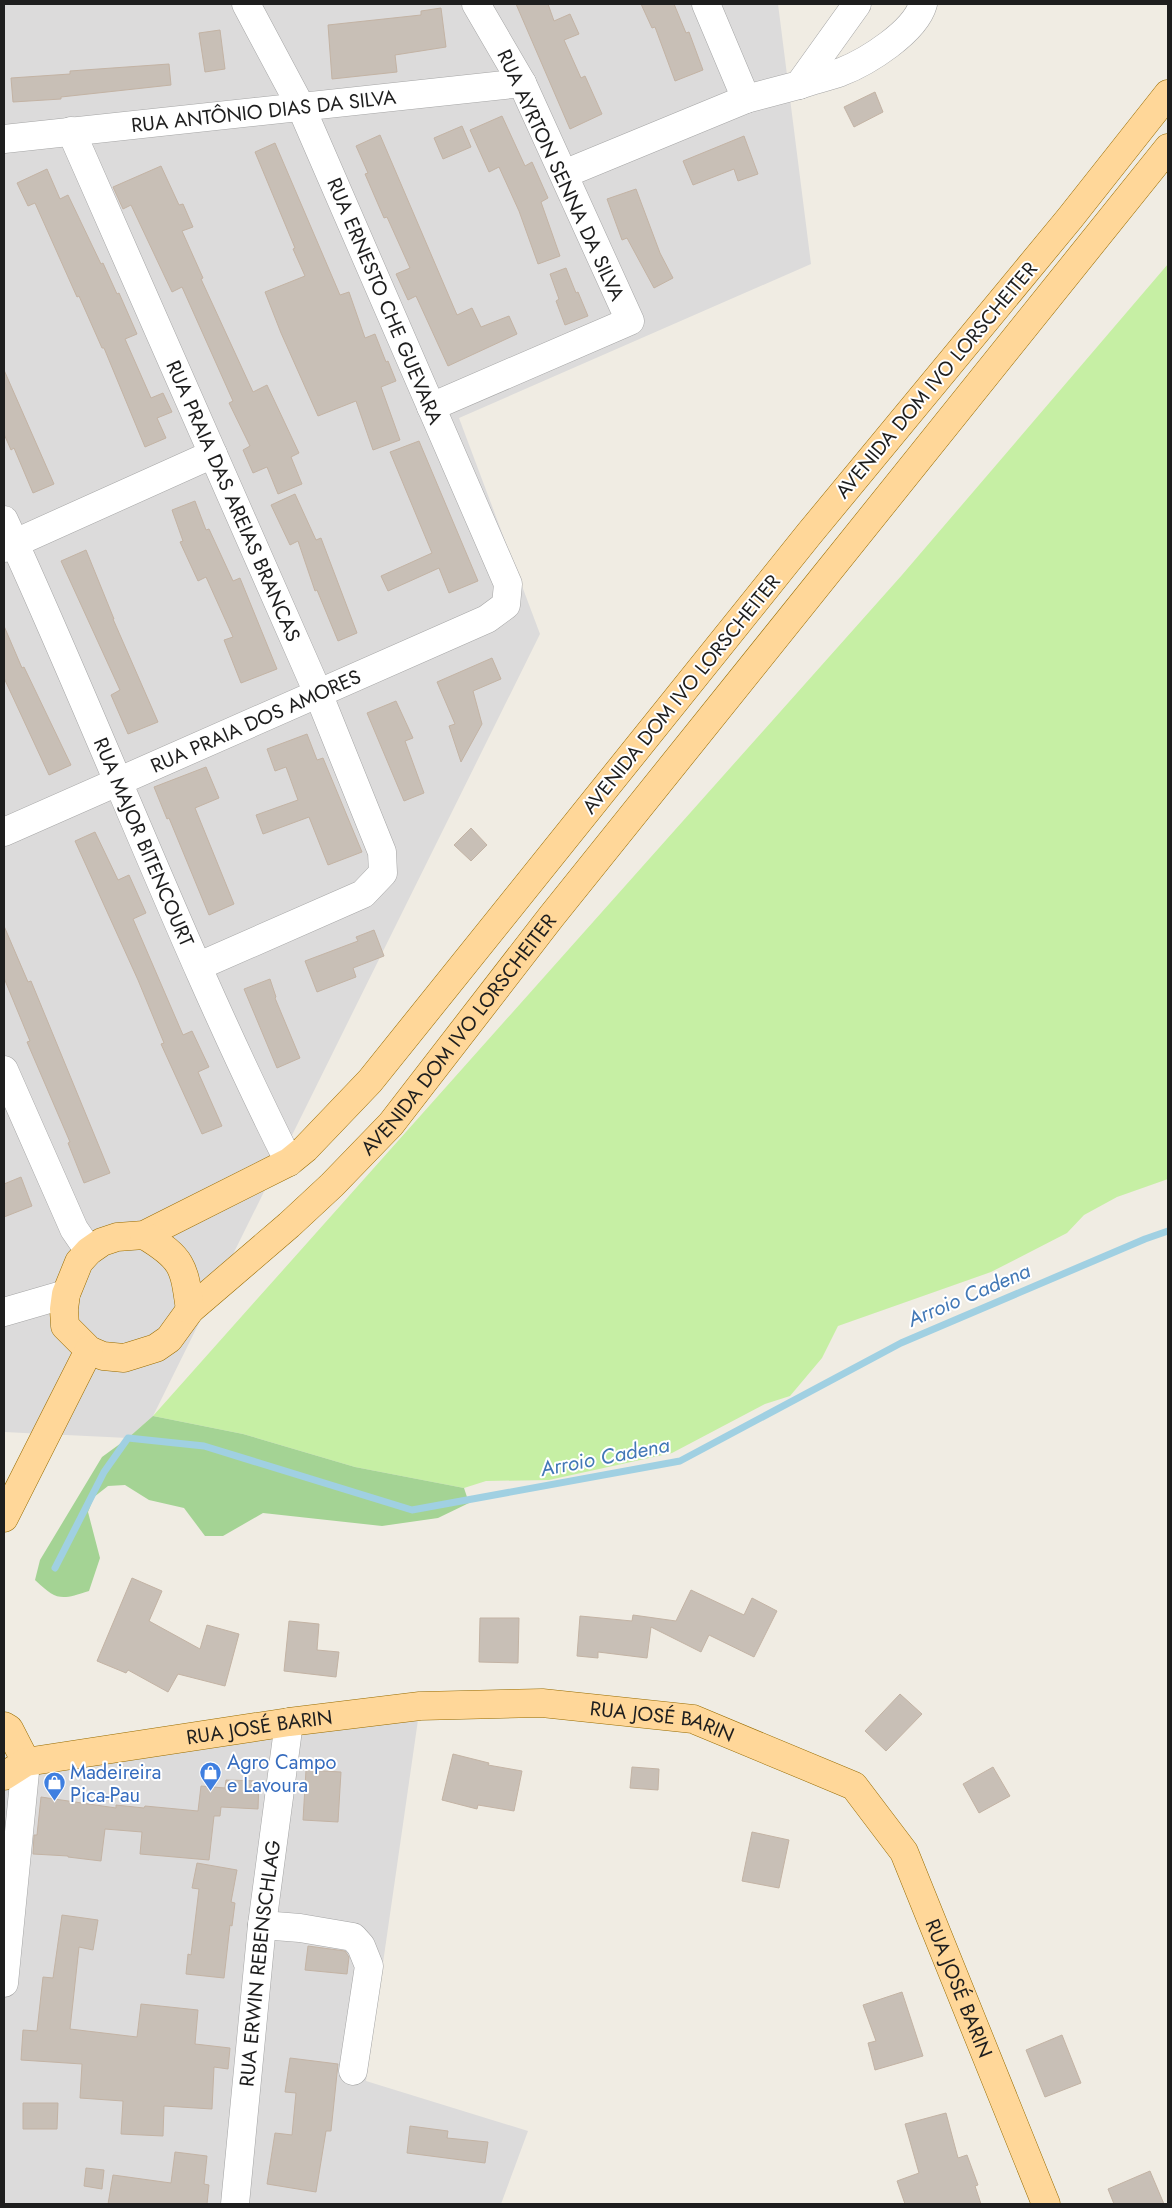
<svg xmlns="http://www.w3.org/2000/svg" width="1172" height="2208" font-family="Jost,sans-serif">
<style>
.residential{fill:#dcdbdb}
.grass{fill:#c6efa4}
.forest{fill:#a4d394}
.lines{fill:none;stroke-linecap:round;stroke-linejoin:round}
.stream{stroke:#a0d0e2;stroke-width:7}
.building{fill:#c8bfb6;stroke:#c3b3a4}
.minor-casing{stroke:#a5a5a5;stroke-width:29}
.major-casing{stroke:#986c00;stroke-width:29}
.minor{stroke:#fff;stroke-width:28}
.major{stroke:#ffd799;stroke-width:28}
.labels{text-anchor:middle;stroke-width:4;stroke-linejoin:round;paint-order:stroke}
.street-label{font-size:20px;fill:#1e1e1e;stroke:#fff}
.shop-label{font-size:20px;fill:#366cbe;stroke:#fff;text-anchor:start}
.water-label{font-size:21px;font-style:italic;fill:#4278b6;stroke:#fff}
</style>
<rect width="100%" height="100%" fill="#f0ece3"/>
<path class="residential" d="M 4,4 L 778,4 L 811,264 L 459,418 L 540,634 L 153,1416 L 128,1438 L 4,1432 Z
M 420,1706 L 366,2081 L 528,2131 L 501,2204 L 4,2204 L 4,1764 Z"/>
<path class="grass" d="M 1168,264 L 1168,1179 L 1117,1197 L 1084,1215 L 1067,1233 L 991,1272 L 838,1326 L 822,1358 L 790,1396 L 765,1404 L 672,1453 L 549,1480 L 486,1481 L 464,1488 L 355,1467 L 243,1434 L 153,1416 L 902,575 Z"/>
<path class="forest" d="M 153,1416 L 243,1434 L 355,1467 L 464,1488 L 469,1503 L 438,1518 L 382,1526 L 263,1513 L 223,1536 L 205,1536 L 184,1508 L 149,1500 L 125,1485 L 108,1486 L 94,1497 L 88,1512 L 100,1558 L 89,1591 C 61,1600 57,1601 35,1580 L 40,1560 L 102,1457 L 128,1438 Z"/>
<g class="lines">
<path class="stream" d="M 55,1568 L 104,1472 L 128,1438 L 204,1446 L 412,1510 L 680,1461 L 901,1343 L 1145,1239 L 1168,1231"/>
</g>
<path class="building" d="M 516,4 L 548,4 L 554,21 L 570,14 L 579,34 L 564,40 L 581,78 L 585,76 L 602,114 L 570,129 Z
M 641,4 L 674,4 L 686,33 L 689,32 L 703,70 L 675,81 L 655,27 L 652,28 Z
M 441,8 L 446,47 L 395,55 L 397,72 L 332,79 L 328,25 L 421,15 L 421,11 Z
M 220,30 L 225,69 L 205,72 L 199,33 Z
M 169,64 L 171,85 L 61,97 L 61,99 L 13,102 L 11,78 L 70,74 L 70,71 Z
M 875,92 L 883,112 L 854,127 L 844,107 Z
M 502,116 L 525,166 L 532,162 L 548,198 L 541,202 L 560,256 L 538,264 L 519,211 L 499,167 L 489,172 L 470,130 Z
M 462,126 L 471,147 L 443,159 L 434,138 Z
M 380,135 L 457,315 L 472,308 L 481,327 L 509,316 L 517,334 L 448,366 L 416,296 L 408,300 L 396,274 L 410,268 L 387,217 L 384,218 L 365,174 L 368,173 L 356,146 Z
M 744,136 L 758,174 L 738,181 L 734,169 L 693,185 L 683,161 Z
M 275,143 L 340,295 L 349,292 L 365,338 L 375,334 L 386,362 L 388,361 L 396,381 L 381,387 L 400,440 L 373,450 L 356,401 L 318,416 L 281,333 L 265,292 L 305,276 L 293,249 L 295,248 L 255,152 Z
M 161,166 L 179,205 L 183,204 L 193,227 L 182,231 L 203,278 L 201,279 L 253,392 L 267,385 L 299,453 L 291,457 L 302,484 L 278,494 L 267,467 L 253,473 L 243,450 L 250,446 L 229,403 L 233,401 L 182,287 L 172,292 L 131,205 L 123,209 L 113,187 Z
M 47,169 L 60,199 L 68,195 L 101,264 L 103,263 L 117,294 L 119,293 L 137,334 L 125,339 L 151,398 L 163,393 L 172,412 L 157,418 L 166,438 L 145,447 L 104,348 L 102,348 L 79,296 L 77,297 L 35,203 L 28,206 L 17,183 Z
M 636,189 L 660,253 L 673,278 L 654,288 L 627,238 L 622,240 L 607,199 Z
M 566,268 L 576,293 L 578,292 L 588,316 L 565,325 L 556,301 L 559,299 L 550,274 Z
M 4,370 L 54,484 L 33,493 L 14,448 L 11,450 L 4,434 Z
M 419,441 L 478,581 L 449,593 L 439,568 L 388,591 L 381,576 L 432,553 L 390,452 Z
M 295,494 L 316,540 L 321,538 L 357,633 L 338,641 L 317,590 L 315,591 L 298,541 L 290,545 L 271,505 Z
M 195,501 L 206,530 L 209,529 L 233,581 L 240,578 L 277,669 L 241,683 L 224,640 L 233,637 L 206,577 L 198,581 L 180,542 L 183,541 L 172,510 Z
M 86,550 L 114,619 L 113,619 L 158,722 L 128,734 L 111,695 L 120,690 L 61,561 Z
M 4,626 L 22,668 L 24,667 L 71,765 L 49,775 L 4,678 Z
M 492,658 L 501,679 L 473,691 L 482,724 L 461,762 L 449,726 L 455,724 L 437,682 Z
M 396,701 L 413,738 L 405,741 L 424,793 L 404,801 L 367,713 Z
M 307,734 L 317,760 L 323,758 L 362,852 L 328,865 L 309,817 L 263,834 L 256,815 L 298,800 L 286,767 L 275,771 L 267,749 Z
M 206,767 L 219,798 L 195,808 L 234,904 L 209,915 L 169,818 L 167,819 L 154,787 Z
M 471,828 L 487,845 L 471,861 L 454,845 Z
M 95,832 L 118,880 L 129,875 L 146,913 L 133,919 L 183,1035 L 192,1031 L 209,1067 L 198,1072 L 222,1126 L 202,1134 L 161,1044 L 164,1043 L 138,980 L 75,841 Z
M 4,926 L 28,982 L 31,981 L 110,1173 L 84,1183 L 68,1143 L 70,1142 L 27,1042 L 30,1041 L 4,978 Z
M 374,930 L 384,956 L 353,968 L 356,977 L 317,992 L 305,961 L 358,941 L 356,937 Z
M 270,979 L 276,997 L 275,998 L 300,1058 L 277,1068 L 244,989 Z
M 21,1177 L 32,1206 L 4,1217 L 4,1184 Z
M 132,1578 L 162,1591 L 149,1621 L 200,1649 L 207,1625 L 239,1634 L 225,1686 L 178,1674 L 168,1692 L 128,1670 L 126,1673 L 97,1661 Z
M 691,1590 L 744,1615 L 752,1598 L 777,1611 L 754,1657 L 709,1635 L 701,1652 L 651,1627 L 647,1658 L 598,1652 L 598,1658 L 577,1656 L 580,1616 L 632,1621 L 633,1615 L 676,1621 Z
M 480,1618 L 519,1618 L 518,1663 L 479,1662 Z
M 289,1621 L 319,1624 L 317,1650 L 339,1652 L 336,1677 L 284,1671 Z
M 900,1694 L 922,1714 L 886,1751 L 865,1731 Z
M 453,1754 L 489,1763 L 488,1765 L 522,1771 L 514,1811 L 478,1805 L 477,1809 L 442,1800 Z
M 632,1767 L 659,1769 L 658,1790 L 630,1788 Z
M 993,1767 L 1010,1796 L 979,1813 L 963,1784 Z
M 306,1770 L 341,1772 L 338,1822 L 303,1820 Z
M 226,1780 L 259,1781 L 258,1809 L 221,1807 L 220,1816 L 214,1816 L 209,1860 L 140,1854 L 142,1832 L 105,1829 L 101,1861 L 68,1857 L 68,1856 L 33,1854 L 34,1835 L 37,1835 L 41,1797 L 116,1808 L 116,1805 L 144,1808 L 145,1806 L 198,1811 L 201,1786 L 225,1788 Z
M 752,1832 L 789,1840 L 779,1888 L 742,1881 Z
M 197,1863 L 237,1870 L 231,1902 L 235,1903 L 232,1926 L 230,1925 L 224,1978 L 186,1974 L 188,1954 L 191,1955 L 199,1889 L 192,1888 Z
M 62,1915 L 98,1920 L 93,1950 L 79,1947 L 70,2029 L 137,2037 L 141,2004 L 198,2010 L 195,2044 L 230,2048 L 228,2069 L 214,2067 L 212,2109 L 164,2106 L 163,2136 L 121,2134 L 123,2101 L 80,2098 L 82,2064 L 21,2060 L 23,2030 L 37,2031 L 43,1977 L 53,1978 Z
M 308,1946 L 345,1951 L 349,1957 L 347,1974 L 305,1970 Z
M 902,1992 L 923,2056 L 875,2070 L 868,2043 L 876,2041 L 863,2005 Z
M 1062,2035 L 1081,2083 L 1045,2097 L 1026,2050 Z
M 290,2058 L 338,2064 L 331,2131 L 326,2131 L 316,2192 L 267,2184 L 275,2133 L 292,2135 L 296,2093 L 285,2092 Z
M 23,2103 L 58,2103 L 57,2129 L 23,2129 Z
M 946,2113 L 958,2158 L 967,2155 L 978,2185 L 975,2186 L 981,2204 L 905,2204 L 897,2181 L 919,2173 L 905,2124 Z
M 410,2126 L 448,2131 L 447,2138 L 488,2142 L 485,2163 L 407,2153 Z
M 175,2152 L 207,2156 L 204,2184 L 209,2185 L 207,2204 L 108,2204 L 113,2175 L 171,2183 Z
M 86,2168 L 104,2170 L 102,2189 L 84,2186 Z
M 1150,2171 L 1164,2204 L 1114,2204 L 1108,2189 Z"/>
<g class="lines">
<defs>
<g id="minor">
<path d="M 706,4 L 746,99"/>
<path d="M 799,85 C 813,80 827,77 841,72 C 867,62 915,32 923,4"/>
<path id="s1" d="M 71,131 L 318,693 L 382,852 L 383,873 L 363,894 L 199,966"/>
<path id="s2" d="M 4,139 L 522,83"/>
<path d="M 564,174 L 746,99 L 799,85 L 857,4"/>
<path d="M 431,407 L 630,321 L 522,83 L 476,4"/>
<path id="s3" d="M 4,520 C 102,733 184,953 289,1162"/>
<path d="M 4,548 L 213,454"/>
<path id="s4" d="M 4,832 L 487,619 L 506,605 L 508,584 L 301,107 L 246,4"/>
<path d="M 4,1070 L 74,1229 L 89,1251"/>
<path d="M 4,1312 L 66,1294"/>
<path d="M 262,1925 L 300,1928 L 353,1937 L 361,1946 L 369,1966 L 353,2071"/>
<path d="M 4,1983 L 26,1762"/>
<path id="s5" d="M 235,2204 L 262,1925 L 289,1722"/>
</g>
<g id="major">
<path id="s6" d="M 1168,94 L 1070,218 L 809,534 L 370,1081 L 305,1149 L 289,1162 L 144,1235 L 117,1237 L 102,1242 L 89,1251 L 79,1262 L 66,1294 L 64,1309 L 65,1326 L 89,1350 L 103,1356 L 124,1358 L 156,1348 L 169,1339 L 190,1310 L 289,1225 L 332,1185 L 391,1124 L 551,917 L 1168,148"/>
<path d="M 144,1235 C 184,1259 184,1267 190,1310"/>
<path d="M 4,1518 L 89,1350"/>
<path d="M 4,1726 L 9,1729 L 26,1762"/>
<path id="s7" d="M 4,1776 L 26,1762 L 289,1722 L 420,1706 L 542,1703 L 693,1719 L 854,1786 L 904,1852 L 1046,2204"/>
</g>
</defs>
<use href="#minor" class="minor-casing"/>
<use href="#major" class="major-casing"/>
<use href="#minor" class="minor"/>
<use href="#major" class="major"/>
</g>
<defs>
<symbol id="shop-pin" viewBox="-11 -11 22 30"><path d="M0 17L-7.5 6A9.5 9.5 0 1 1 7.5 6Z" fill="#3f7fe0" stroke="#fff"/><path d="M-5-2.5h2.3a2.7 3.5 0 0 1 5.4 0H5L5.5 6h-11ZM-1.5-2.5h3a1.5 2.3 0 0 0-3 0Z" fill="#fff"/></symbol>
</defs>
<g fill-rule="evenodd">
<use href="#shop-pin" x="198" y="1760" width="25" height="34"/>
<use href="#shop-pin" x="42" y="1770" width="25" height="34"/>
</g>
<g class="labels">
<g class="street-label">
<text dy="7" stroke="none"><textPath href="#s2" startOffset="261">RUA ANTÔNIO DIAS DA SILVA</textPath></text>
<text transform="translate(561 175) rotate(65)" y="7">RUA AYRTON SENNA DA SILVA</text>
<text transform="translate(385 301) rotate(67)" y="7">RUA ERNESTO CHE GUEVARA</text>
<text transform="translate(936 380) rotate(-50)" y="7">AVENIDA DOM IVO LORSCHEITER</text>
<text dy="7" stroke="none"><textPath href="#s1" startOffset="404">RUA PRAIA DAS AREIAS BRANCAS</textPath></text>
<text transform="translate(681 694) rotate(-51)" y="7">AVENIDA DOM IVO LORSCHEITER</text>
<text dy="7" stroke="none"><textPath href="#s4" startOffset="275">RUA PRAIA DOS AMORES</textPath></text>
<text dy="7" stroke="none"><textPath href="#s3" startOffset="351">RUA MAJOR BITENCOURT</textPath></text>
<text dy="7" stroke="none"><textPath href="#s6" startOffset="2228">AVENIDA DOM IVO LORSCHEITER</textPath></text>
<text dy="7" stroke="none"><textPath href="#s7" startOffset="668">RUA JOSÉ BARIN</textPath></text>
<text dy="7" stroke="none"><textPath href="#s7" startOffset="262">RUA JOSÉ BARIN</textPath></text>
<text dy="7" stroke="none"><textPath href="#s5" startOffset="242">RUA ERWIN REBENSCHLAG</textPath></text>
<text dy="7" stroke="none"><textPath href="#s7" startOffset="1102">RUA JOSÉ BARIN</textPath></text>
</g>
<g class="shop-label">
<text x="227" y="1769">Agro Campo<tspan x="227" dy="23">e Lavoura</tspan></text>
<text x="70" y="1779">Madeireira<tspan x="70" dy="23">Pica-Pau</tspan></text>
</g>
<g class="water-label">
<text transform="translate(969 1295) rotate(-23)" y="7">Arroio Cadena</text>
<text transform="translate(605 1457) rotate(-11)" y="7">Arroio Cadena</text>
</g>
</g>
<rect width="1172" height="2208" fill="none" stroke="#1e1e1e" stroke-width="10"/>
</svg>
